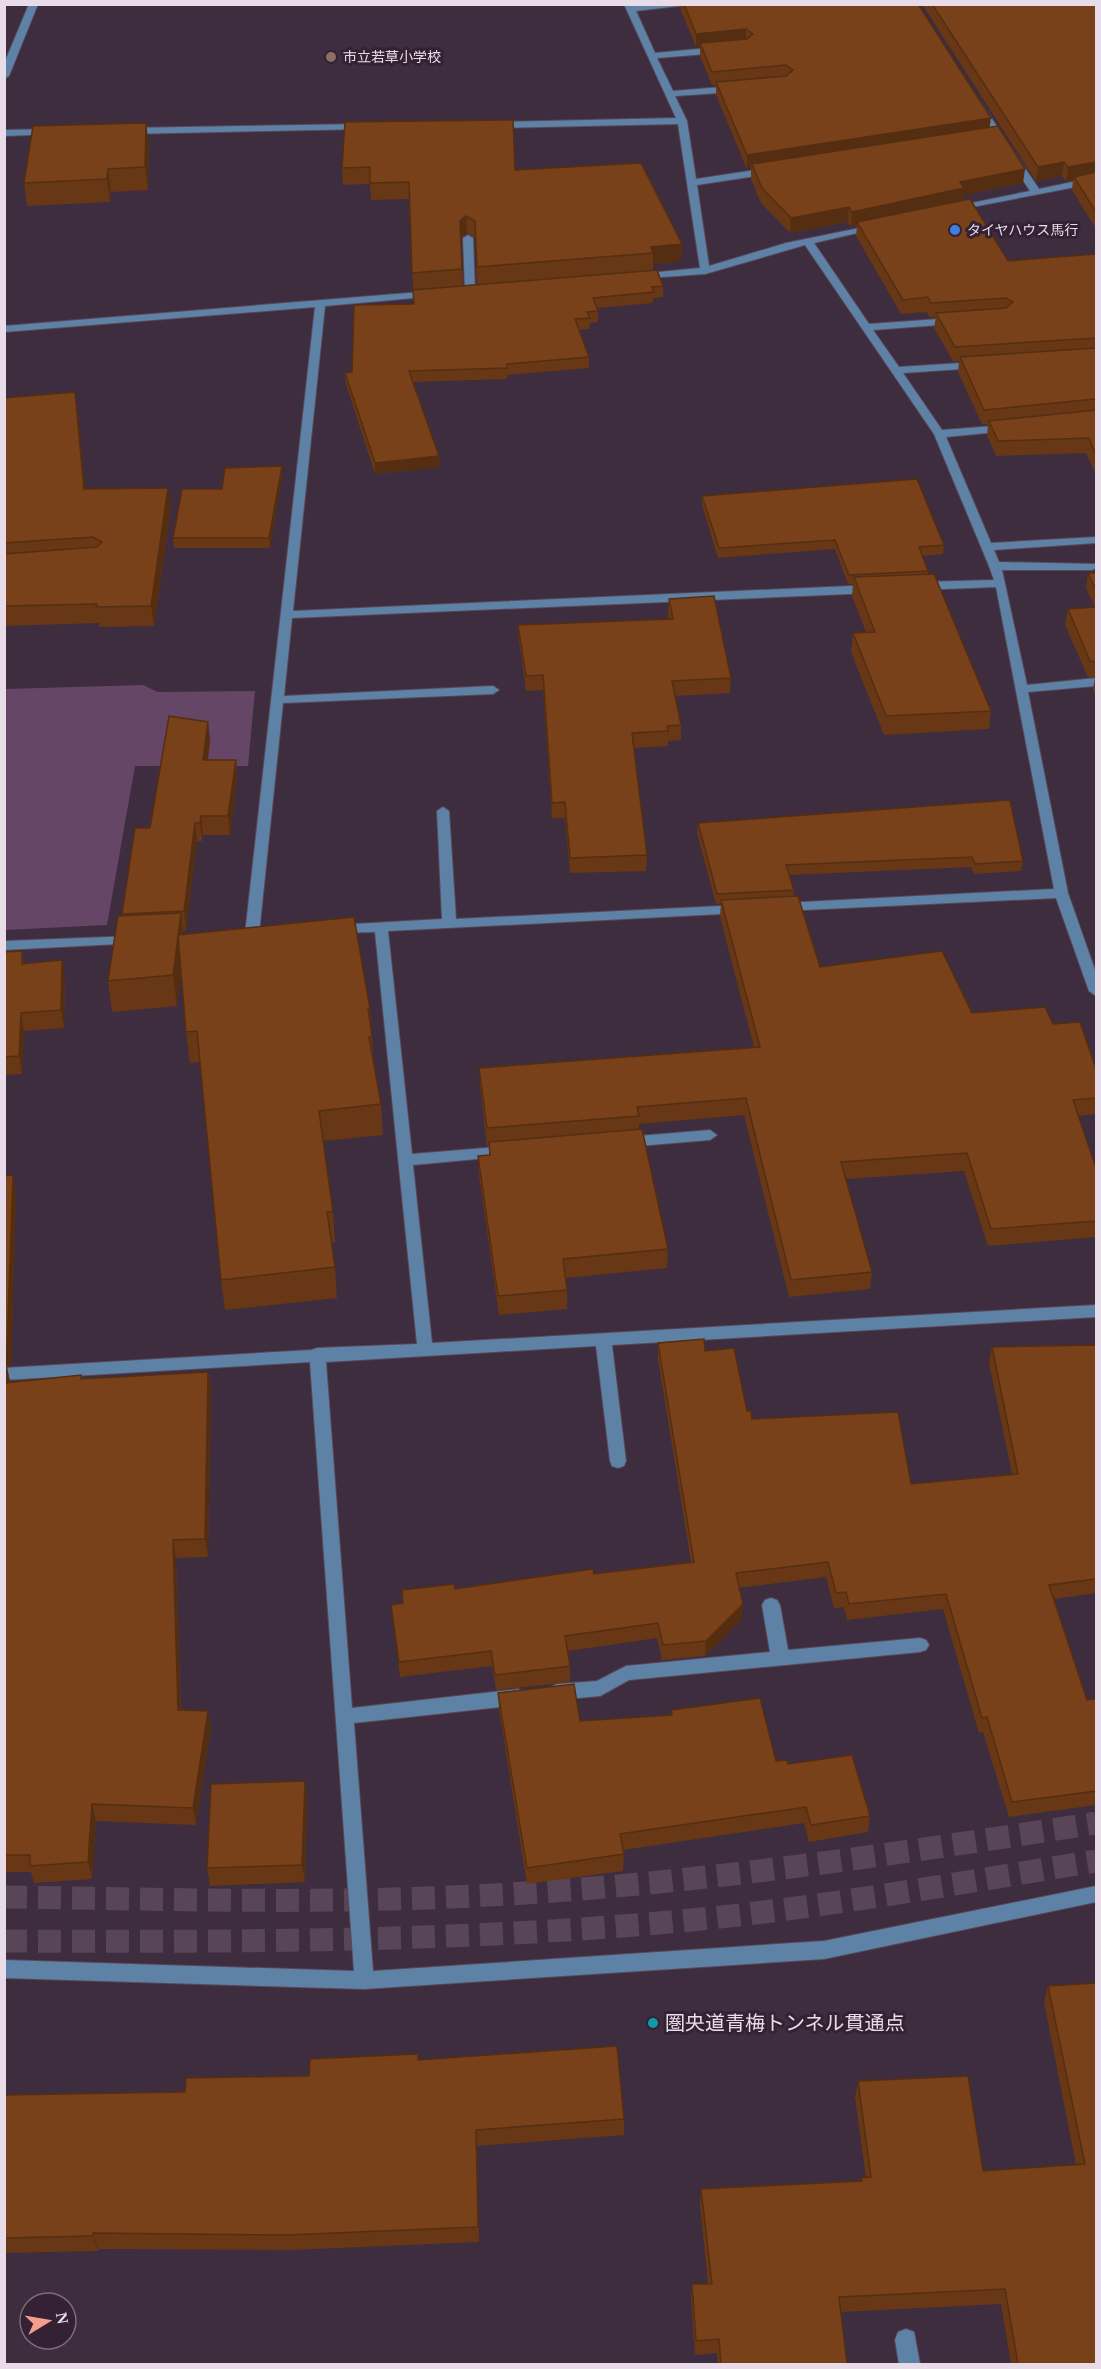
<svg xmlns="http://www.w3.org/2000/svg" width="1101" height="2369" font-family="'Times New Roman','Noto Sans JP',serif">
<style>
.green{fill:#654666}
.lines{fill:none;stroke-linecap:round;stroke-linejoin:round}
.highway-tunnel{stroke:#584658;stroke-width:23;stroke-dasharray:23 11;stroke-linecap:butt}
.minor-casing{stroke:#59485a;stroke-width:2}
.minor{fill:#5e82a6;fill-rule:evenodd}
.wall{fill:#683816;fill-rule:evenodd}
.shaded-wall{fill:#552e12}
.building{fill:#794119;stroke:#552e12;stroke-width:1.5}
.education-dot{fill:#8d6e63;stroke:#342234;stroke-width:2}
.shop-dot{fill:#3f7fe0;stroke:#342234;stroke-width:2}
.culture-dot{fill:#0f9aa8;stroke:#342234;stroke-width:2}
.labels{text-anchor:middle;stroke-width:6;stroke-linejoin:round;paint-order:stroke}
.far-poi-label{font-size:14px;fill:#e8dce8;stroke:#342234;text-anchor:start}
.near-poi-label{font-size:20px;fill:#e8dce8;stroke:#342234;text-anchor:start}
</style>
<rect width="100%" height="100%" fill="#3e2c3f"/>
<path class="green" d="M 143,685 L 158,692 L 255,691 L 248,766 L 135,766 L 107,925 L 5,930 L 5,689 Z"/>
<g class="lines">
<path class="highway-tunnel" d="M 4,1897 C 160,1899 316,1904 472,1896 C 682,1886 889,1855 1096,1823
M 4,1941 C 230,1942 456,1942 681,1921 C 821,1908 958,1883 1096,1861"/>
<defs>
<path id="minor" d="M 29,4 L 38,4 L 9,76 L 4,79 L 4,64 Z
M 624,4 L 695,4 L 636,11 L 655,53 L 719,47 L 723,50 L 719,53 L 657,58 L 673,91 L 734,86 L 739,89 L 734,92 L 675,96 L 687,121 L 696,179 L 769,168 L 774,171 L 769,174 L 697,185 L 709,266 L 786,243 L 879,224 L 879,228 L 814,243 L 869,324 L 953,318 L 958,321 L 953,324 L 873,330 L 899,367 L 977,362 L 982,365 L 977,368 L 903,373 L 942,430 L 1007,425 L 1012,428 L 1007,431 L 946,437 L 991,543 L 1096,537 L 1096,543 L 994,550 L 999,562 L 1096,564 L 1096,568 L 1092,570 L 1002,570 L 1027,685 L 1096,678 L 1096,686 L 1028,692 L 1068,893 L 1096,973 L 1096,996 L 1089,991 L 1056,898 L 783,911 L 776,907 L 783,903 L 1054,889 L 996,587 L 920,590 L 914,586 L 920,582 L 994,580 L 989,566 L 934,434 L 805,245 L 705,274 L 635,279 L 634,277 L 639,274 L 700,268 L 678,124 L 493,128 L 488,125 L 493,122 L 676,118 Z
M 976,104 L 982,104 L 1039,189 L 1096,177 L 1096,183 L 952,211 L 952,207 L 1030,191 L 974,106 Z
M 364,124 L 369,127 L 367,129 L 127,134 L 122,131 L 127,128 Z
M 52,129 L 57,132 L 55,134 L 4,136 L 4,130 Z
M 468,235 L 473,238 L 475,291 L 470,294 L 465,291 L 463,238 Z
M 433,291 L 437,292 L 437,296 L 325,306 L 293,611 L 872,585 L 878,589 L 872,593 L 292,618 L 284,696 L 493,686 L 499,690 L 493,694 L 283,703 L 259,934 L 257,937 L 247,937 L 245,934 L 315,307 L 4,332 L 4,326 Z
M 443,807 L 449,811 L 456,919 L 741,905 L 748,909 L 741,913 L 388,931 L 412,1154 L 509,1146 L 516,1151 L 509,1156 L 413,1165 L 432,1343 L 1096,1305 L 1096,1317 L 612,1345 L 626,1461 L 624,1466 L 618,1468 L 612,1466 L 610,1461 L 596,1346 L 326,1362 L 352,1708 L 518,1689 L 524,1692 L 527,1697 L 524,1702 L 518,1705 L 354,1723 L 373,1971 L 824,1941 L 1096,1886 L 1096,1902 L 824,1959 L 364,1989 L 4,1978 L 4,1960 L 354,1971 L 310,1362 L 4,1380 L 4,1368 L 311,1350 L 317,1348 L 417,1344 L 375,932 L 336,933 L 329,929 L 336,925 L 442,919 L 437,811 Z
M 133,936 L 140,940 L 138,943 L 4,950 L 4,941 Z
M 710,1130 L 717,1135 L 710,1140 L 626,1147 L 619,1142 L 626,1137 Z
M 771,1598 L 777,1600 L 780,1605 L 788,1650 L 920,1638 L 926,1640 L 929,1645 L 926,1650 L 920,1652 L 629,1680 L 600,1696 L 557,1700 L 551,1697 L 548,1692 L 551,1687 L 557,1684 L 597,1681 L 626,1666 L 770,1652 L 762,1605 L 765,1600 Z
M 906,2329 L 914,2332 L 920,2364 L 899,2364 L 895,2340 L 898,2332 Z"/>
</defs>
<use href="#minor" class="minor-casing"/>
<use href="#minor" class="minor"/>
</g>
<path class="wall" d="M 680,4 L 918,4 L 1023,183 L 963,195 L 963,200 L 1008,261 L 1096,254 L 1096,475 L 1086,453 L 996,456 L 987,435 L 988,424 L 982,424 L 958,372 L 959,361 L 953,361 L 934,328 L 936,317 L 929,317 L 927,312 L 901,314 L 856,236 L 857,225 L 851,227 L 848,222 L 790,233 L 761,203 L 751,179 L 751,168 L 747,169 L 716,95 L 716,85 L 712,85 L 700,56 L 700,46 L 696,47 L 680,8 Z
M 922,4 L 1096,4 L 1096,229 L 1072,190 L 1073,180 L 1066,181 L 1062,176 L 1036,181 Z
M 345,122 L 515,170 L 682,244 L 681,261 L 653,264 L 653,270 L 663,286 L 663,297 L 653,298 L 653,303 L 597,308 L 598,311 L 598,322 L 590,323 L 589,329 L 579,330 L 589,357 L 589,368 L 507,375 L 507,379 L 413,382 L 440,467 L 375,474 L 346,384 L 345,373 L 352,372 L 414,304 L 409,199 L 371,200 L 370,184 L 343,185 L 342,168 ZM 467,233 L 475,238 L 477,285 L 463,286 L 461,238 Z
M 146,123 L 149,146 L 148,190 L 111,192 L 110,202 L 27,206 L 24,183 Z
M 4,398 L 78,411 L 85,489 L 171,508 L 154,626 L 99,627 L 99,623 L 4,626 Z
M 282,476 L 270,548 L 174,548 L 173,538 L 222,489 Z
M 702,496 L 944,545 L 943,554 L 922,556 L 928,571 L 928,574 L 991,711 L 989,729 L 884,735 L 851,652 L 853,633 L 866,632 L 852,596 L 853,584 L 848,584 L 835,549 L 718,558 L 702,505 Z
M 1088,573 L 1096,573 L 1096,697 L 1093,689 L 1095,678 L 1088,677 L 1065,625 L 1068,609 L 1095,607 L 1086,588 Z
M 669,599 L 731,678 L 730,693 L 675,696 L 681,725 L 681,740 L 668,741 L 668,746 L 634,748 L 647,855 L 646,871 L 570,873 L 565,818 L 552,818 L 543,690 L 526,691 L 519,640 L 518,625 L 669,619 L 668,614 Z
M 208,722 L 210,741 L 208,760 L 236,760 L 237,779 L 230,835 L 203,835 L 202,841 L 197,841 L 186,930 L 183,930 L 183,935 L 370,1009 L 374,1066 L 381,1104 L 383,1135 L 323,1141 L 333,1212 L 335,1242 L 331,1243 L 335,1267 L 337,1298 L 225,1310 L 221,1280 L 200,1062 L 190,1063 L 186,1032 L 181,970 L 177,1006 L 112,1012 L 108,981 L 122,914 L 150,828 Z
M 698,823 L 1023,861 L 1021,871 L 974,874 L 971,867 L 789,875 L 794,890 L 793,896 L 820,967 L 972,1013 L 1053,1024 L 1096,1069 L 1096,1114 L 1078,1116 L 1096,1168 L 1096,1237 L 988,1246 L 964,1171 L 846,1179 L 872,1272 L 870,1289 L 789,1297 L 744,1115 L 639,1124 L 639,1129 L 668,1249 L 667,1268 L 565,1278 L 567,1290 L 567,1309 L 499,1315 L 479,1175 L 478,1156 L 489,1155 L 489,1146 L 487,1146 L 480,1085 L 479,1068 L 754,1047 L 720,917 L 721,903 L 716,904 L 697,833 Z
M 22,951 L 24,964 L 62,960 L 65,978 L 64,1028 L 24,1031 L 22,1074 L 4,1075 L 4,952 Z
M 4,1176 L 16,1194 L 11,1365 L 7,1367 L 10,1382 L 81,1375 L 82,1379 L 208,1372 L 211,1390 L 208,1557 L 176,1558 L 181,1710 L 208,1711 L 211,1728 L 196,1825 L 96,1821 L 92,1879 L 34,1883 L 31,1872 L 4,1872 Z
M 658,1343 L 705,1351 L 752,1419 L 911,1484 L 1012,1474 L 989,1363 L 992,1347 L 1096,1345 L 1096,1593 L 1054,1599 L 1087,1700 L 1096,1699 L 1096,1805 L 1009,1817 L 983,1732 L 979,1733 L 943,1609 L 847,1620 L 844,1607 L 834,1608 L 826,1577 L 739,1588 L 742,1619 L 705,1656 L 662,1660 L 657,1638 L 568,1651 L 570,1666 L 570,1682 L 496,1690 L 492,1666 L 400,1677 L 391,1605 L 403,1604 L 402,1590 L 455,1589 L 691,1562 L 658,1359 Z
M 498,1693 L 580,1721 L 671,1715 L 671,1710 L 776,1761 L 788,1764 L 870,1816 L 868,1832 L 809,1842 L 804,1823 L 623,1850 L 624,1854 L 623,1871 L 527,1884 L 499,1709 Z
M 305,1781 L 307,1799 L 305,1882 L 210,1886 L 207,1868 Z
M 1096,1983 L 1096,2364 L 1011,2364 L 1001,2304 L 840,2312 L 847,2364 L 718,2364 L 717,2353 L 695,2355 L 691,2299 L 692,2284 L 708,2284 L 700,2204 L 701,2189 L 861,2181 L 861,2178 L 866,2178 L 855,2097 L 858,2081 L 983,2171 L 1076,2165 L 1044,2002 L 1048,1986 Z
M 418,2054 L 419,2060 L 624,2119 L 624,2135 L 477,2146 L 479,2242 L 290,2250 L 98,2249 L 98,2251 L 4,2253 L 4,2095 L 185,2092 L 309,2076 Z"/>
<path class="shaded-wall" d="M 746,29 L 746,42 L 700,43 L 700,46 L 696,47 L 696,34 Z
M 991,118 L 989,131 L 752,164 L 751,168 L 747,169 L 747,155 Z
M 146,123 L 149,146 L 148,190 L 145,167 Z
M 1064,162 L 1062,176 L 1036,181 L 1038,167 Z
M 1096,162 L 1096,175 L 1074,177 L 1073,180 L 1066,181 L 1068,167 Z
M 108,169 L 111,192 L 110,202 L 107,179 Z
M 1025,169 L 1023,183 L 963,195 L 962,203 L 857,222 L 857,225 L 851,227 L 852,212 L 960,182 Z
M 849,207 L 848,222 L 790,233 L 791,218 Z
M 466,216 L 467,233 L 461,238 L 460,221 Z
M 682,244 L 681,261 L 653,264 L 653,253 L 651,247 Z
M 75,392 L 78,411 L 87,508 L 84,489 Z
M 439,456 L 440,467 L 375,474 L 375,463 Z
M 282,466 L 282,476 L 270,548 L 269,538 Z
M 168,488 L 171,508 L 154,626 L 151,606 Z
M 208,722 L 210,741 L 205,778 L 203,760 Z
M 236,760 L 237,779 L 230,835 L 228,816 Z
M 201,816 L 203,835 L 202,841 L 200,823 Z
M 195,823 L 197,841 L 186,930 L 184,911 Z
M 181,913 L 185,944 L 177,1006 L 173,975 Z
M 62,960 L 65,978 L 64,1028 L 61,1010 Z
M 21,1013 L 24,1031 L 22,1074 L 19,1056 Z
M 13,1175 L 16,1194 L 11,1365 L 7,1367 L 10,1382 L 6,1383 L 4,1348 Z
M 208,1372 L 211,1390 L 208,1557 L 205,1539 Z
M 173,1540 L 176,1558 L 181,1727 L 178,1710 Z
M 743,1604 L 742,1619 L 705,1656 L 706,1641 Z
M 208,1711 L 211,1728 L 196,1825 L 193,1808 Z
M 305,1781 L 307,1799 L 305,1882 L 302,1865 Z
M 92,1804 L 96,1821 L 92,1879 L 88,1862 Z
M 93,2233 L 98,2249 L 98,2251 L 93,2236 Z"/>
<path class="building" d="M 684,4 L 918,4 L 991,118 L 747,155 L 716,82 L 786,76 L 793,70 L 786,65 L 712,72 L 700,43 L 747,39 L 753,34 L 746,29 L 696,34 Z
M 932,4 L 1096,4 L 1096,162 L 1068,167 L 1064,162 L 1038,167 Z
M 513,120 L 515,170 L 641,163 L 682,244 L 651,247 L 653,253 L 477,267 L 475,221 L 466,216 L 460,221 L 462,269 L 412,273 L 409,182 L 370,183 L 370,167 L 342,168 L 345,122 Z
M 146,123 L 145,167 L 108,169 L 107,179 L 24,183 L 33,126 Z
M 998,126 L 1025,169 L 960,182 L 964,188 L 852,212 L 849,207 L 791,218 L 762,188 L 752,164 Z
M 1096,172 L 1096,212 L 1074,177 Z
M 970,199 L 1008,261 L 1096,254 L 1096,338 L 955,347 L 936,313 L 1006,308 L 1013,302 L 1006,298 L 931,303 L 928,297 L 903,300 L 857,222 Z
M 657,270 L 663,286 L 652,287 L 654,292 L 593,298 L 598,311 L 587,312 L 590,318 L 575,319 L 589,357 L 507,364 L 507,368 L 409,371 L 439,456 L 375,463 L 345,373 L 352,372 L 354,305 L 414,304 L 413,290 Z
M 1096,348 L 1096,399 L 984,410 L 960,357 Z
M 75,392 L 84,489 L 168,488 L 151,606 L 96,607 L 97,604 L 4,606 L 4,554 L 97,547 L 102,542 L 93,537 L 4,543 L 4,398 Z
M 1096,410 L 1096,455 L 1089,438 L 998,441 L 989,421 Z
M 282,466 L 269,538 L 173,538 L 182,489 L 222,489 L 225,468 Z
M 917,479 L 944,545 L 919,547 L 928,571 L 849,575 L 835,540 L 719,548 L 702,496 Z
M 1088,573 L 1096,573 L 1096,590 Z
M 934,574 L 991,711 L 886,716 L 853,633 L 875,632 L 854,577 Z
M 714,596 L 731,678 L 672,681 L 681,725 L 667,726 L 668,731 L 632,733 L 647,855 L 570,858 L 565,802 L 552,803 L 543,675 L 526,676 L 518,625 L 673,619 L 669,599 Z
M 1096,607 L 1096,662 L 1090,661 L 1068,609 Z
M 169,716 L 208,722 L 203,760 L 236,760 L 228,816 L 201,816 L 200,823 L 195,823 L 184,911 L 122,914 L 135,828 L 150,828 Z
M 1010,800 L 1023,861 L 975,864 L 972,857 L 786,865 L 794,890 L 717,894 L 698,823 Z
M 798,896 L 820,967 L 942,951 L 972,1013 L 1045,1007 L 1053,1024 L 1080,1022 L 1096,1069 L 1096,1098 L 1073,1100 L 1096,1168 L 1096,1221 L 991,1229 L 967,1153 L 841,1162 L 872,1272 L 791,1280 L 746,1098 L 637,1107 L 639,1116 L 487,1128 L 479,1068 L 760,1047 L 721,900 Z
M 181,913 L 173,975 L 108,981 L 118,916 Z
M 354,917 L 370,1009 L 368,1009 L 372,1036 L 369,1037 L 381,1104 L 319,1111 L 333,1212 L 327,1212 L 335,1267 L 221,1280 L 197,1031 L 186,1032 L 178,935 Z
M 22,951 L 22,964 L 62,960 L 61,1010 L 21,1013 L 19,1056 L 4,1057 L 4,952 Z
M 642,1129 L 668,1249 L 563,1259 L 567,1290 L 498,1296 L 478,1156 L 490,1155 L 489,1142 Z
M 13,1175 L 7,1347 L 4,1348 L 4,1176 Z
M 704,1339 L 705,1351 L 734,1348 L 747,1411 L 751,1411 L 752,1419 L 898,1412 L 911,1484 L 1018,1474 L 992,1347 L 1096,1345 L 1096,1579 L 1049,1585 L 1087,1700 L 1096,1699 L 1096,1791 L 1012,1802 L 987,1717 L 982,1718 L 946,1594 L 849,1604 L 846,1592 L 836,1593 L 828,1562 L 736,1573 L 743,1604 L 706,1641 L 663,1645 L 658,1623 L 565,1636 L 570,1666 L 495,1675 L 491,1651 L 399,1662 L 391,1605 L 403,1603 L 402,1590 L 454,1584 L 455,1589 L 593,1569 L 594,1574 L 694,1562 L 658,1343 Z
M 4,1364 L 6,1364 L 6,1383 L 81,1375 L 81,1379 L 208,1372 L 205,1539 L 173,1540 L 178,1710 L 208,1711 L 193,1808 L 92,1804 L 88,1862 L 30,1866 L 30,1855 L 4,1855 Z
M 574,1684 L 580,1721 L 672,1715 L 671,1710 L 760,1698 L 776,1761 L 787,1760 L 788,1764 L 852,1755 L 870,1816 L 811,1825 L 806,1807 L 620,1834 L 624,1854 L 527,1868 L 498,1693 Z
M 305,1781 L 302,1865 L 207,1868 L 211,1784 Z
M 1096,1983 L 1096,2364 L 1018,2364 L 1005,2289 L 839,2297 L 847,2364 L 721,2364 L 719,2339 L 696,2341 L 692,2284 L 712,2284 L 701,2189 L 862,2181 L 861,2178 L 871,2177 L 858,2081 L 968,2076 L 983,2171 L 1085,2164 L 1048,1986 Z
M 617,2046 L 624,2119 L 476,2130 L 478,2227 L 287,2235 L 93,2233 L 93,2236 L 4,2238 L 4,2095 L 185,2092 L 186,2078 L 309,2076 L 310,2059 L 418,2054 L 418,2060 Z"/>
<circle class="education-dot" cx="331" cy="57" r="6"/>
<circle class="shop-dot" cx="955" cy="230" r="6"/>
<circle class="culture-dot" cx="653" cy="2023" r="6"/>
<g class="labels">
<g class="far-poi-label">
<text x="343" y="62">市立若草小学校</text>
<text x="967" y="235">タイヤハウス馬行</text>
</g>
<g class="near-poi-label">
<text x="665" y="2030">圏央道青梅トンネル貫通点</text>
</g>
</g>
<rect width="1101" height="2369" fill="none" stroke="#e8dce8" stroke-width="12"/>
<g transform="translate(48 2321) rotate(79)"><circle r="28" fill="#342234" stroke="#7c6c7c" stroke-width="1.5"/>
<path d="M0-4.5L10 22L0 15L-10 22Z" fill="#f49d8c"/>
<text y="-9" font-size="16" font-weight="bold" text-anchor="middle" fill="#e8dce8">N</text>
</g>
</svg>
